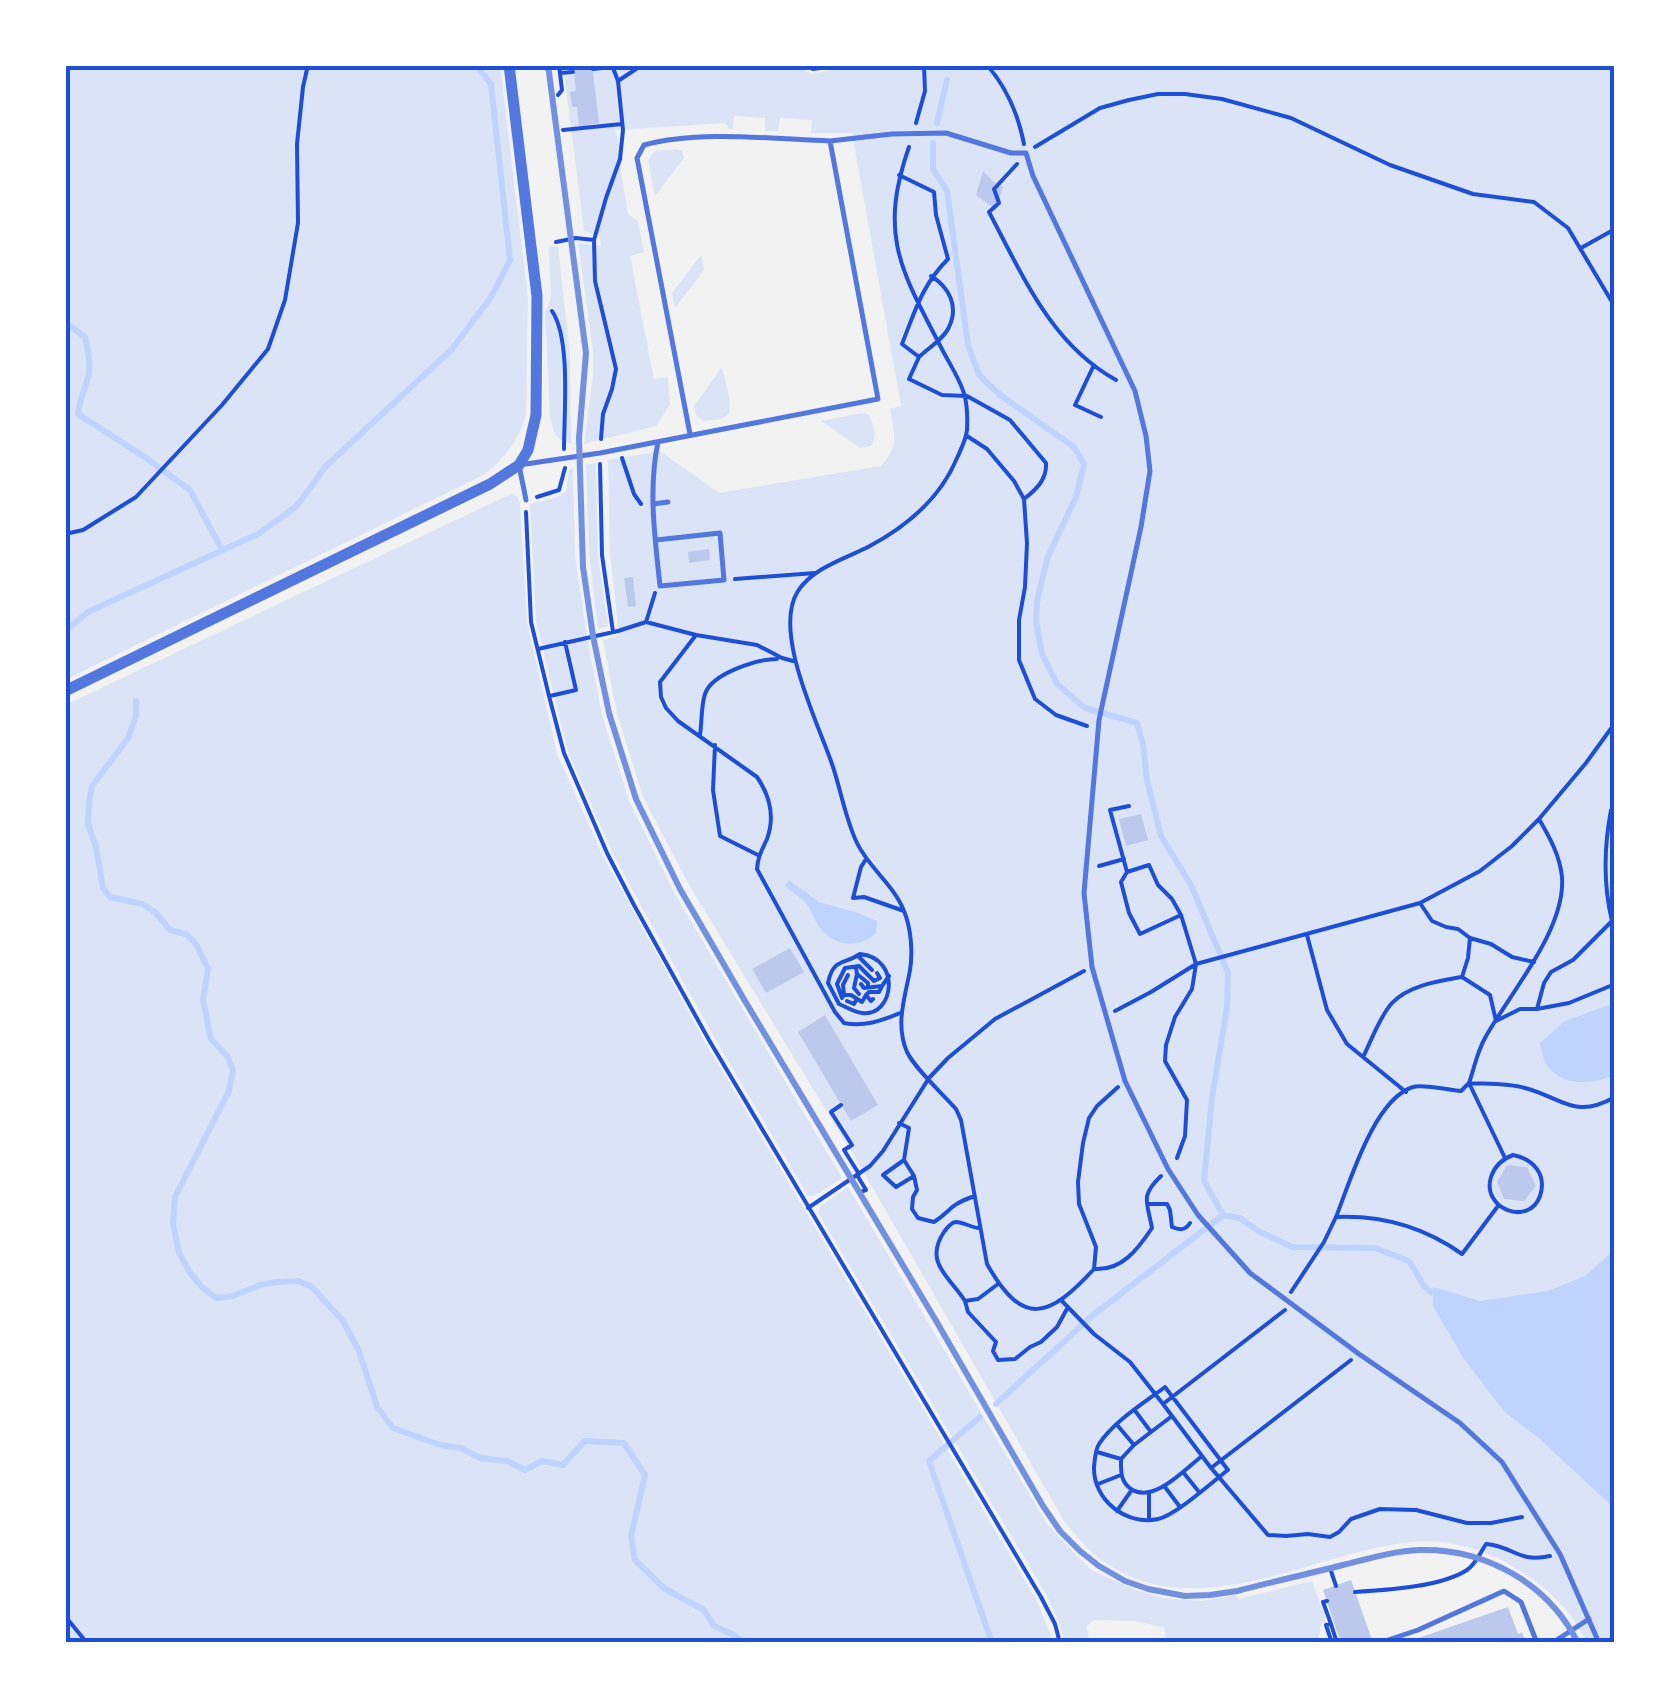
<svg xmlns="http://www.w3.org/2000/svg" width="1680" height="1708" font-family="Rubik,sans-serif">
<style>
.green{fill:#dbe4f7}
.water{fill:#bfd3fe}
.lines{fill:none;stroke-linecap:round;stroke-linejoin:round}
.stream{stroke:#bfd3fe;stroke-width:6}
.building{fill:#bdc9ec}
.path{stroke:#1d4ed8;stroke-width:4}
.service{stroke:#5277de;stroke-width:5}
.tertiary{stroke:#5277de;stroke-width:11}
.rail{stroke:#7290e2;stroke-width:6}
.neatline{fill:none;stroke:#1d4ed8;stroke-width:4}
</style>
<rect width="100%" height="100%" fill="#f2f2f2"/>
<path class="green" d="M 65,65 L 500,65 L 528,298 L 526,414 C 519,441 506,456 485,474 L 65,680 Z
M 563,65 L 792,65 L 812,74 L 859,65 L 1615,65 L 1615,1643 L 1586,1643 C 1573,1611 1548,1589 1520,1571 C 1489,1550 1448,1538 1411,1542 C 1307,1553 1191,1632 1095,1555 C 1083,1545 1074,1533 1064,1521 L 863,1171 L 689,885 L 643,797 L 617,713 L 603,640 L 619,635 L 610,554 L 608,460 L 660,451 L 719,493 L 881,466 C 900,446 894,434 890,409 L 901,406 L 852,133 L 811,133 L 812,120 L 780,118 L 778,131 L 765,131 L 765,118 L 734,116 L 733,129 L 729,129 L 725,123 L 615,130 L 622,153 L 621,171 L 628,214 L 638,221 L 644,252 L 630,256 L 654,379 L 668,377 L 670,405 L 656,426 L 584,444 L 593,375 L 593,351 L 578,243 L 601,246 L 599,236 L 584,231 Z
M 675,149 L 682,151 L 684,158 L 655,196 L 648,160 L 655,151 Z
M 558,246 L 570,355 L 571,444 C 554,439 553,432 550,416 L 545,312 L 551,298 L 549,247 Z
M 701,255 L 704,270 L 675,308 L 672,293 Z
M 722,367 C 724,376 733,405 729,413 C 725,420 711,420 704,421 L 696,415 L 694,406 Z
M 862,413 L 869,415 C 874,425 878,437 871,446 L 860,448 L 821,421 Z
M 596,463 L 598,555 L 608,627 L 598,629 L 589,554 L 586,465 Z
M 573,468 L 575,556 L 588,643 L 602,715 L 629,801 L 675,894 L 842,1178 L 814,1196 L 808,1196 L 714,1037 L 639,902 L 612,852 L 568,752 L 536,621 L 530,504 L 557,497 L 566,491 L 569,470 Z
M 511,494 L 518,497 L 520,505 L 527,622 L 557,754 L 602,854 L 705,1042 L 1036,1599 L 1054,1643 L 65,1643 L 65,705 Z
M 848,1187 L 1047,1524 L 1091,1570 L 1136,1590 L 1164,1598 L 1201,1601 L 1236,1595 L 1238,1599 L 1312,1581 L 1326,1621 L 1321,1624 L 1318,1642 L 1167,1643 L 1164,1628 L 1136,1621 L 1094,1620 L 1087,1626 L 1089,1643 L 1065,1643 L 1058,1620 L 1046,1594 L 818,1213 L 820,1206 Z"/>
<path class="water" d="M 789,880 L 819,902 L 858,913 L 877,921 L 876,933 C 860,949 834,947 820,928 C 814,920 811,908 804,901 C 798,896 791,891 785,886 Z
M 1615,1003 L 1615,1075 C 1593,1084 1564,1088 1547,1066 C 1543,1061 1542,1050 1540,1043 L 1565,1021 Z
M 1615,1242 L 1615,1509 L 1541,1440 L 1506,1413 L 1493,1397 L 1464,1359 L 1433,1306 L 1433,1287 L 1480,1301 L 1548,1291 L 1585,1276 L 1611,1253 Z"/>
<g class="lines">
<path class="stream" d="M 937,123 L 947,80
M 933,143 L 933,169 L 947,191 L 968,345 L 979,375 L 1000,395 L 1074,447 L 1084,464 L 1076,497 L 1047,559 L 1037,602 L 1036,622 L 1042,654 L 1057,684 L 1085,708 L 1137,723 L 1143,744 L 1147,780 L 1161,836 L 1191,885 L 1228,973 L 1227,1008 L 1212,1098 L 1204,1181 L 1223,1215
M 65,322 L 85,337 C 87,348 91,360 89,372 C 87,386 79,399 78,414 L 146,458 L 190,490 L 222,550
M 65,631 L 88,612 L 258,534 L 297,506 L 325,467 L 452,349 L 491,297 L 510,260 L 491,84 L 476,65
M 136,701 L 136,715 L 128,738 L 92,786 L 89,804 L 88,824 L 96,847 L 103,888 L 110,897 L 142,904 L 155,912 L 170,930 L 186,934 L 196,944 L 208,969 L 203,1000 L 211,1039 L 227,1056 L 233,1070 L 229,1091 L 175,1197 L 173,1224 L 179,1253 L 191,1274 L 203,1288 L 216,1298 L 233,1296 L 260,1285 L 278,1282 L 298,1281 L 311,1286 L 343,1321 L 359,1351 L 377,1407 L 393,1428 L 440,1445 L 461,1448 L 480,1458 L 507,1461 L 525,1470 L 542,1461 L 563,1465 L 585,1441 L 624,1443 L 645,1475 L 631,1536 L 635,1560 L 665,1589 L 704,1610 L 714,1626 L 732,1634 L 744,1643
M 996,1404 L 1092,1316 L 1223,1215 L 1240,1218 L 1260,1232 L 1292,1247 L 1375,1248 L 1409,1261 L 1424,1286 L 1431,1292
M 980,1417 L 929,1461 L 992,1643"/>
</g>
<path class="building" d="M 573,65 L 592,65 L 599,123 L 579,126 L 577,107 L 572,107 L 570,92 L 576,91 Z
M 983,171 L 994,182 L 1003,187 L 996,210 L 976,195 Z
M 709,549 L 710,560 L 689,563 L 688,552 Z
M 633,577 L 636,606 L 628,607 L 624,578 Z
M 1141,814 L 1148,840 L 1126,846 L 1119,819 Z
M 790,948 L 804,972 L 766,993 L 752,969 Z
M 825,1015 L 878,1105 L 851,1121 L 798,1032 Z
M 1507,1165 L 1527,1167 L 1536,1186 L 1524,1201 L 1504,1199 L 1497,1182 Z
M 1351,1580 L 1373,1643 L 1341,1643 L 1323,1590 Z
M 1508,1607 L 1518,1634 L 1522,1632 L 1526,1643 L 1404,1643 Z"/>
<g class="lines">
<path class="path" d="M 805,65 L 813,69 L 842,65
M 987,65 C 1007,88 1018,113 1024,144
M 593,69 L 612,67
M 560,73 L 573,72
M 618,81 L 642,65
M 558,95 L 562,90 L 559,65
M 916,123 L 925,91 L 924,65
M 563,130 L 622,124
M 909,147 C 877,238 903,273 944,353 C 961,384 969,393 967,430 C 966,440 961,449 957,458 C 940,499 906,527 868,547 C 844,559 813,568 798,591 C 772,631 818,723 832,764 C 841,790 845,818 857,843 C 869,868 894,885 904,911 C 911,928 913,952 910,970 C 905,998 895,1024 907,1052 C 916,1070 942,1093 956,1109 L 961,1120 L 987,1264 C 1023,1328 1049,1318 1094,1269 L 1096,1247 L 1079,1204 L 1078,1182 L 1083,1143 L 1089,1118 L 1097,1106 L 1118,1087
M 1035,147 L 1100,108 L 1129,100 L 1158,94 L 1185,94 L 1222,99 L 1291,118 L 1390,165 L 1473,194 L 1534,202 L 1568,228 L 1615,307
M 1017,164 L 994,189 L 999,203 L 989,212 C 1023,276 1051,344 1116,380
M 899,175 L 934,192 L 936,215 L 948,259 C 922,285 915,311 902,344 L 919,357 L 909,379 L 942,395 L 967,396 L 1010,420 L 1046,463 C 1047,479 1037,489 1024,499
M 556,242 L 576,238 L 594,240
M 1581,248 L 1615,229
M 552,311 C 571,339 564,413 564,449
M 919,357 C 928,348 944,339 949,327 C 959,306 949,287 931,276
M 1093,367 L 1075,405 L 1101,417
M 967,436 L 987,449 L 1014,481 L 1024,499 L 1027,543 L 1025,587 L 1019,620 L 1019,660 L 1035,699 L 1056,715 L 1087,726
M 601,439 L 603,414 L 612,389 L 616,369 L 595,281 L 594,240 L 606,198 L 620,159 L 623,130 L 618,81 L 612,65
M 622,458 L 634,494 L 641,504
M 600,464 L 602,555 L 613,632
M 537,497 L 559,490 L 565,468
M 526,512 L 531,622 L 549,696 L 564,753 L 607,853 L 634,905 L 709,1040 L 1041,1597 L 1055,1624 L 1060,1643
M 65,534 L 83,530 L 136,497 L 222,405 L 268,349 L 285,300 L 298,223 L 297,144 L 303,87 L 308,65
M 735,579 L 815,573
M 646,622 L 655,593
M 696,635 L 660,682 L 661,697 L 666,708 L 678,721 L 757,777 C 770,796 775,817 767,839 C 762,850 758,856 757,869 L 835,1012 L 844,1023 C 864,1027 881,1021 900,1013
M 538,649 L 618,631 L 646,622 L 696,635 L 757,645 L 782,658 L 793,661
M 550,696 L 576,690 L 565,642
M 700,735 C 702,722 701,706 705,694 C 712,673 758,659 777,659
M 715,745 L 713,790 L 720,836 L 758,855
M 1129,806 L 1110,810 L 1127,872 L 1149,865 L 1158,885 L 1172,899 L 1181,915 L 1196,964 L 1192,989 L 1175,1017 L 1166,1045 L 1165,1061 L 1187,1100 L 1185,1136 L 1177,1158
M 866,859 L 861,867 L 853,898 L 864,897 L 904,911
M 1099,866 L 1124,859
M 1127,872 L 1121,882 L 1129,913 L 1140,934 L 1181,915
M 1420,903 L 1432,921 L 1446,927 L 1458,929 L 1470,938 L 1491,944 L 1512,957 L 1534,962
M 1307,935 L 1327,1010 L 1347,1044 L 1406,1092
M 860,954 C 902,958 894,1017 862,1013 C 854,1012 846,1007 839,1004 L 828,983 C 833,958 844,965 860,954 Z
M 858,956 L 872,970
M 856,968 L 857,974 L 868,983 L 868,987
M 857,974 L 854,988 L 859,994
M 1462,977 L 1490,995 L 1496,1021 L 1520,1009 L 1537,1009 L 1569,1003 L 1615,984
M 861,984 L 864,988 L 882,986 L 889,976
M 844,995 L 843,985 L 848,975
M 866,995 L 869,992 L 879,992 L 882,986
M 873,999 L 871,1001 L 866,995 L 862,1002 L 851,995 L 844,995 L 842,998 L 837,984 L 845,968 L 859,966 L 874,981 L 880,978 L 877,973
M 847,1001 L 854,1004 L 857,999
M 1537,1009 L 1544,983 L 1551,972 L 1573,960 L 1612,921 C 1603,884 1604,847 1611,810 L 1615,807
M 1115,1011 L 1151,992 L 1196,964 L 1420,903 L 1480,871 L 1512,846 L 1539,819 L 1586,763 L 1615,723
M 1364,1055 C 1372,1039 1380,1016 1392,1003 C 1409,985 1439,981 1462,977 L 1468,958 L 1470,938
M 841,1105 L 831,1112 L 852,1145 L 844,1150 L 859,1174
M 899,1123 L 909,1128 L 904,1160 L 914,1176 L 917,1190 L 913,1197 L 912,1209 L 918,1218 L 934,1222 C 951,1211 949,1205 972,1197
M 1513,1155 C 1534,1159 1547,1175 1540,1196 C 1529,1227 1481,1209 1491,1177 C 1495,1165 1502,1159 1513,1155 Z
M 1505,1158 L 1469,1083 C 1474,1069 1477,1052 1485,1038 C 1509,994 1566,930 1562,877 C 1560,856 1550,838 1539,819
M 904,1160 L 883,1175 L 896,1187 L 914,1176
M 857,1175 L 866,1190 L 863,1191
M 1148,1204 L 1167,1204 L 1170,1210 L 1172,1227 C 1179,1230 1185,1231 1190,1223
M 808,1208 L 870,1166 L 883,1151 L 929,1078 L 948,1058 L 995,1019 L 1084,971
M 1336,1217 C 1350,1182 1374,1099 1413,1087 C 1422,1084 1450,1090 1461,1091 L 1469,1083 C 1487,1084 1508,1083 1525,1088 C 1563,1098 1574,1120 1615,1097
M 979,1228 C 972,1228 963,1222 956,1222 C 951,1222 947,1228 944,1232 C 923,1263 951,1278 965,1301 L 978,1299 L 998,1284
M 1094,1269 C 1122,1271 1138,1249 1152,1228 C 1147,1201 1140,1196 1161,1176
M 1291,1292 L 1324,1242 L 1336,1217 C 1383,1215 1424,1227 1462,1254 L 1498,1206
M 965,1301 L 968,1312 L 996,1342 L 993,1351 L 998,1360 L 1015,1359 L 1030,1347 L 1041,1342 L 1057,1327 L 1068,1307
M 1062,1301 L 1094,1334 L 1130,1362 L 1163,1404
M 1285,1310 L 1163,1404 L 1211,1468 L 1351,1360
M 1165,1387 L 1228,1470 C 1212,1482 1175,1516 1158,1519 C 1125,1526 1093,1499 1094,1467 C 1095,1459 1095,1450 1099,1444 C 1114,1421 1144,1403 1165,1387 Z
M 1136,1412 L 1151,1432
M 1172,1416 L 1134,1445 L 1121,1459 C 1121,1471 1120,1481 1131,1489 C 1154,1504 1185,1469 1202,1456
M 1118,1426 L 1134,1445
M 1097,1452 L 1121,1459
M 1212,1469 L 1268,1535 L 1286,1536 L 1308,1534 L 1330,1537 L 1339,1532 L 1351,1519 L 1380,1509 L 1416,1510 L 1467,1523 L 1491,1523 L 1522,1517
M 1183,1472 L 1199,1492
M 1098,1484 L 1121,1475
M 1165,1487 L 1180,1507
M 1149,1494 L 1149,1520
M 1117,1511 L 1131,1491
M 1331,1571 L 1336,1586
M 1355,1592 C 1386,1590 1441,1587 1467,1570 C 1476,1564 1480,1553 1486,1544 C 1513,1546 1518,1563 1550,1556
M 1327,1601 L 1323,1602 L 1331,1624 L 1326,1625 L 1332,1643
M 65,1616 L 87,1643
M 1331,1624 L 1337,1643"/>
<path class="service" d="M 830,141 L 892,134 L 946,133 L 1011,153 L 1026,153 L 1033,176 L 1135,391 L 1146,436 L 1150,471 L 1141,527 L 1099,720 L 1084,893 L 1092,967 L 1125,1081 L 1168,1169 L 1198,1215 L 1250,1273 L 1359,1354 L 1460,1423 L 1502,1462 L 1560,1554 L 1599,1643
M 526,500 L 519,465 L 600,453 L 878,399 L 830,141 C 773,139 699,130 644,145 L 637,158 L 690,434
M 653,504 L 668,502
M 656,540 L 720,533 L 724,580 L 660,586 C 655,538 648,490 658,442
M 1379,1643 L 1418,1630 L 1504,1591 L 1521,1602 L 1537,1643
M 1552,1643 L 1589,1619"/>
<path class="tertiary" d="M 65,691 L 490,484 L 519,465 L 528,450 L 536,415 L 537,296 L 509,65"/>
<path class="rail" d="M 548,65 L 586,353 L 579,438 L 583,567 L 593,636 L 609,713 L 636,799 L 680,889 L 745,1001 L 935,1319 L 1043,1506 L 1060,1531 L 1080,1551 L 1099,1566 L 1125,1581 L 1148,1589 L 1185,1596 L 1210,1595 L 1237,1591 C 1272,1582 1307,1574 1343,1565 C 1368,1559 1393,1551 1419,1550 C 1485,1548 1548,1583 1578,1643"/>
</g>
<rect width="1680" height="1708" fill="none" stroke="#ffffff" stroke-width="135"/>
<rect x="68" y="68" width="1544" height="1572" class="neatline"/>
</svg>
